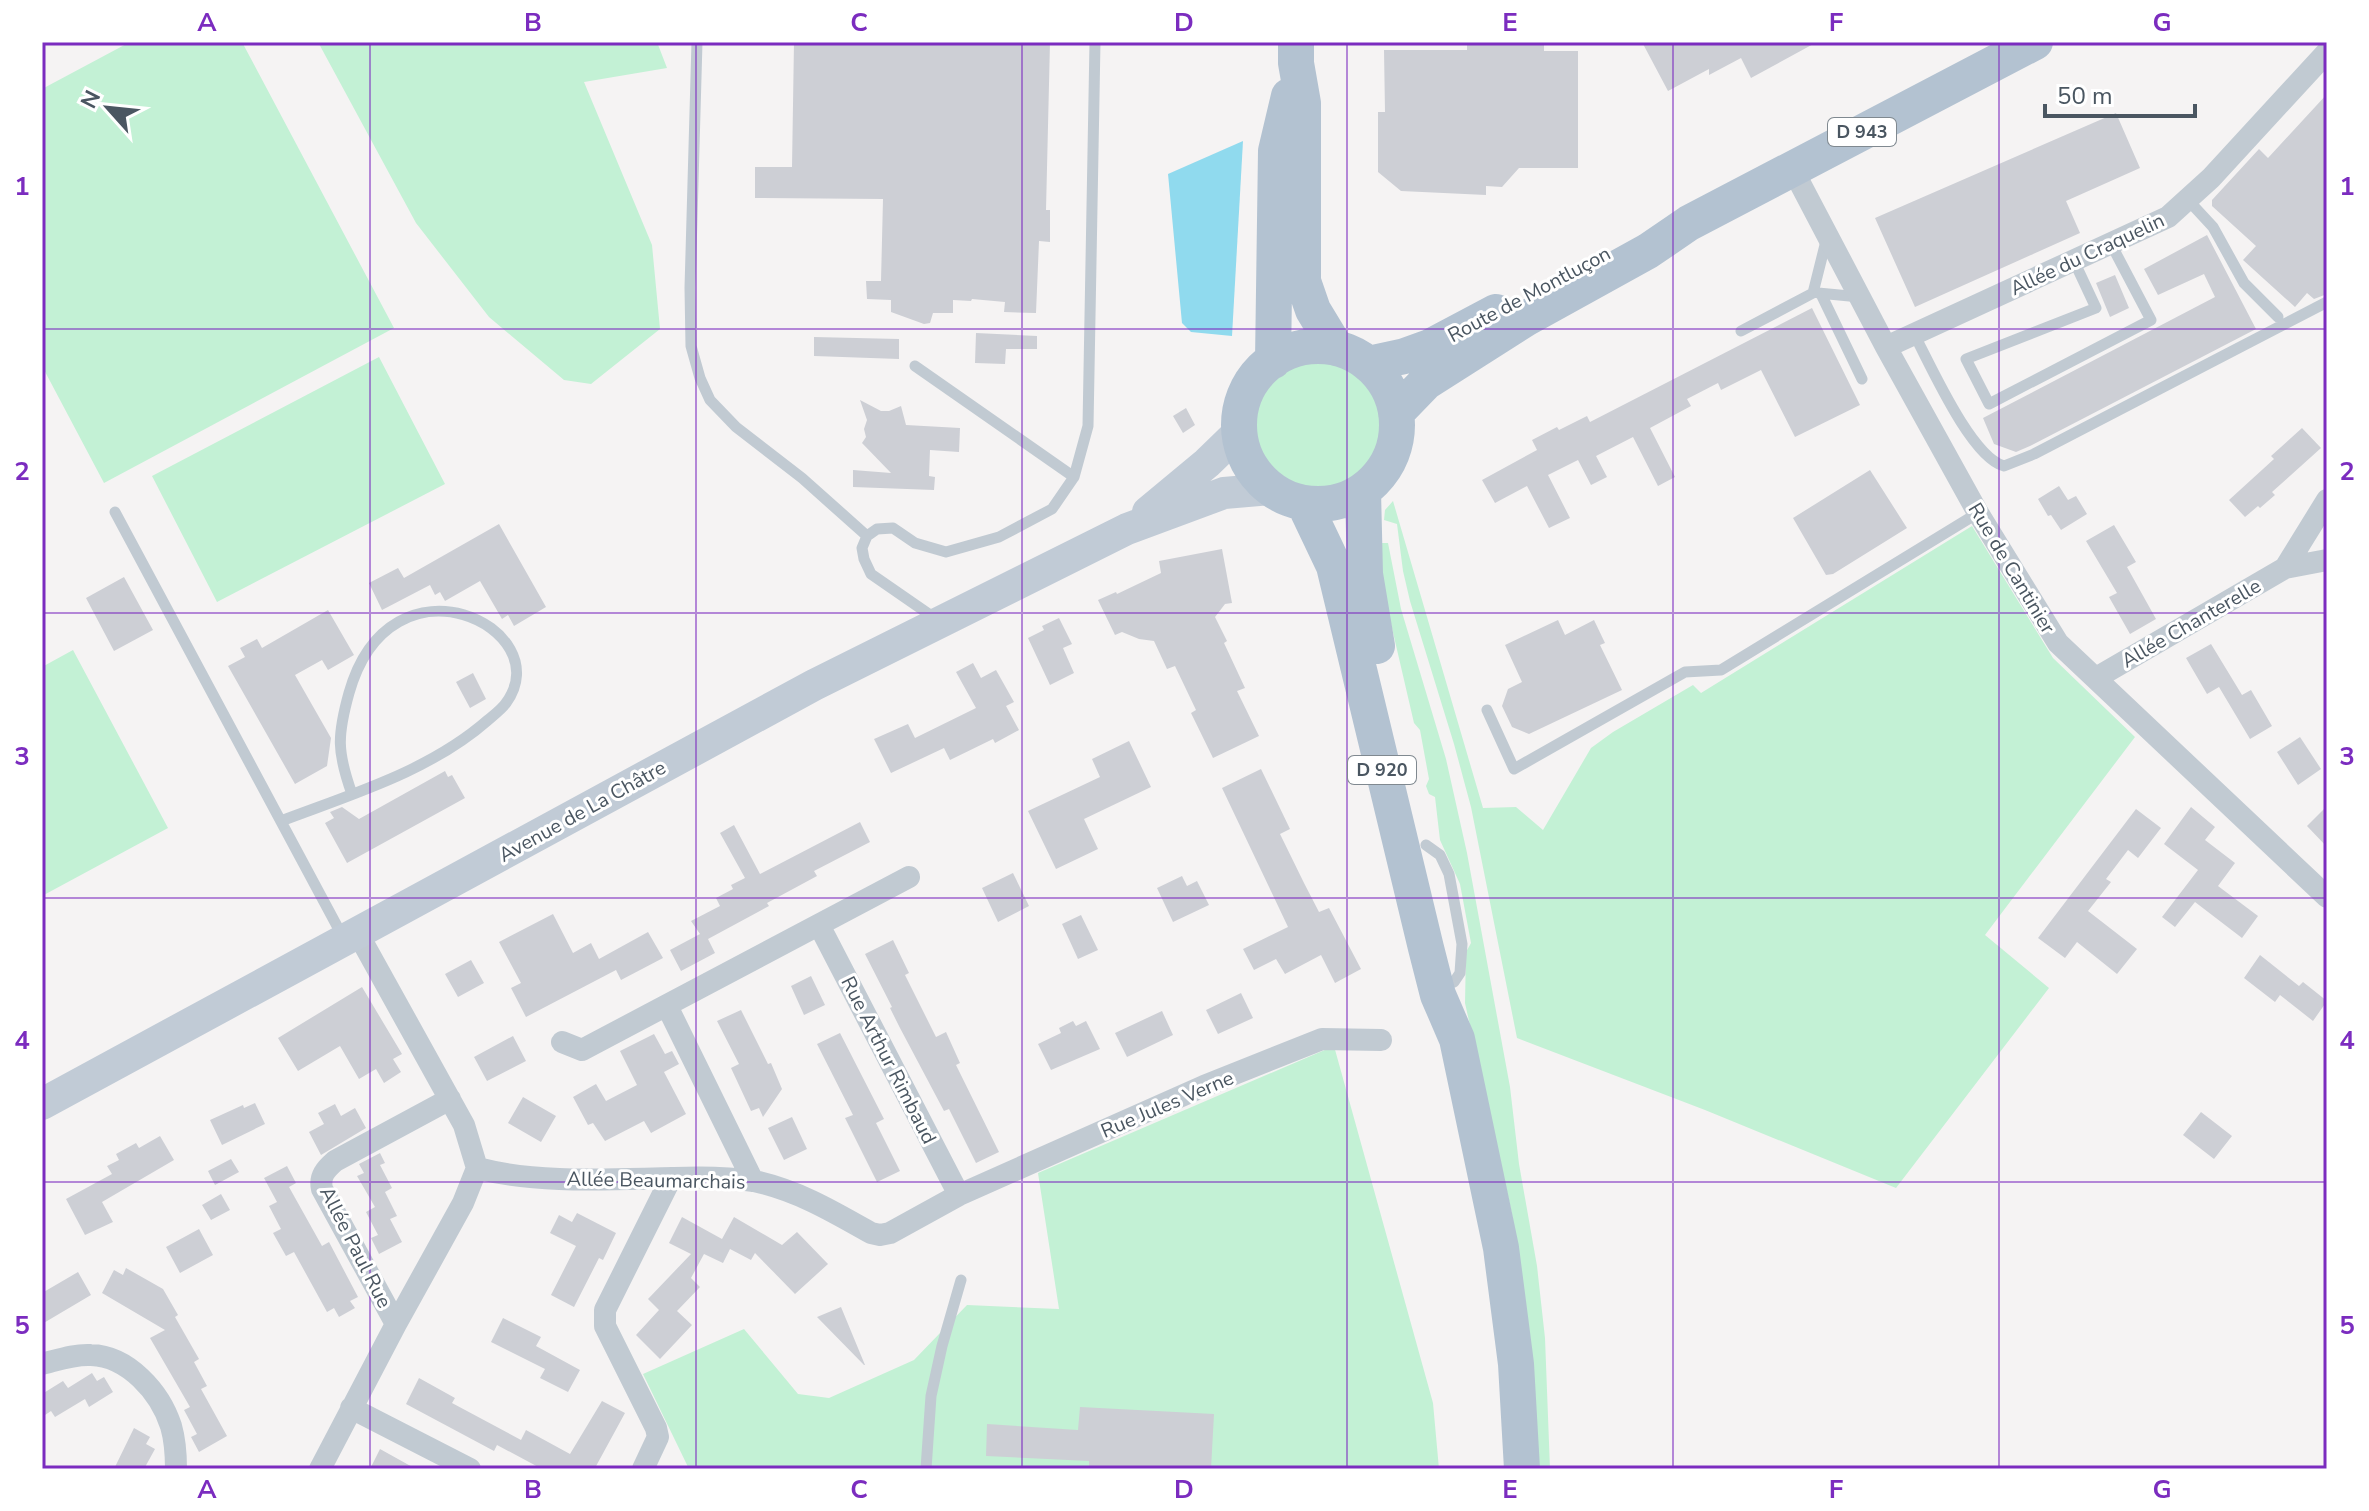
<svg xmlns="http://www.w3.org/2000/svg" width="2369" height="1511" font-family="'Nunito Sans',sans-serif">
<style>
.green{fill:#c3f1d5}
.water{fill:#90daee}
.building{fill:#cdcfd5}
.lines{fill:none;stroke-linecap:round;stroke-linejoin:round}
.service{stroke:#c1cad2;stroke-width:11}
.minor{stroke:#c1cad2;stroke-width:22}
.secondary{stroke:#c1cbd6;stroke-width:32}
.primary{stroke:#b3c2d1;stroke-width:36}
.grid{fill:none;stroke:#7b2cbf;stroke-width:2;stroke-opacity:0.55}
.labels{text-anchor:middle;stroke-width:6;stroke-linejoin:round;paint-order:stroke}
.shield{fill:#fff;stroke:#808990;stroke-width:2}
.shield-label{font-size:18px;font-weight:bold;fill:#4a5661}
.street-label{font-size:20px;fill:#4a5661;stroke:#fff}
.neatline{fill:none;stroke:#7b2cbf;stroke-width:3}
.grid-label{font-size:26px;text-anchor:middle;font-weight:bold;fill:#7b2cbf}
</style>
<rect width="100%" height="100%" fill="#f5f3f3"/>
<path class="green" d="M 130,42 L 242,42 L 394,328 L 104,483 L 42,366 L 42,89 Z
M 318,42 L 657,42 L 667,68 L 584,82 L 652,245 L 660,329 L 591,384 L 564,380 L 489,317 L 416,223 Z
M1239 425a79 79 0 1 1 158 0a79 79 0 1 1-158 0Z
M 379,357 L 445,484 L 217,602 L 152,476 Z
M 1393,501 L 1483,808 L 1516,807 L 1543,830 L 1591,748 L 1613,732 L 1693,685 L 1701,693 L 1972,526 L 2053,658 L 2135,737 L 1985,935 L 2049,988 L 1896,1188 L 1705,1110 L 1517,1038 L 1471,807 L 1454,744 L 1410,601 L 1403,571 L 1397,524 L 1384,520 L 1385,510 Z
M 1376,543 L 1388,543 L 1401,609 L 1446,759 L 1467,853 L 1510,1087 L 1519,1164 L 1537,1266 L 1545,1338 L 1550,1469 L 1534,1469 L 1512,1214 L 1465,1003 L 1466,952 L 1471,943 L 1460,884 L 1440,840 L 1435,797 L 1429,794 L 1426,786 L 1429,779 L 1420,730 L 1414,723 L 1382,585 Z
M 73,650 L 168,828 L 42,896 L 42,667 Z
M 1334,1046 L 1433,1403 L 1439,1469 L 689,1469 L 643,1374 L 744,1329 L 798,1394 L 829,1398 L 914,1360 L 967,1305 L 1059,1309 L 1038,1173 Z"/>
<path class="water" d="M 1243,141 L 1232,336 L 1191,332 L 1182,323 L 1168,174 Z"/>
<path class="building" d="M 794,42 L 1050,42 L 1046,210 L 1050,210 L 1050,242 L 1039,241 L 1036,313 L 1004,312 L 1005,302 L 972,299 L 971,301 L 953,300 L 953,313 L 933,313 L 930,323 L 924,324 L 891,312 L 891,300 L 867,299 L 866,281 L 881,281 L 883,199 L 755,198 L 755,167 L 792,167 Z
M 1467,42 L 1544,42 L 1544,51 L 1578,51 L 1578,168 L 1519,168 L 1502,187 L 1486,186 L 1486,195 L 1401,191 L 1378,172 L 1378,112 L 1385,112 L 1384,50 L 1467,50 Z
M 1642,42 L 1817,42 L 1751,78 L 1741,58 L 1709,75 L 1709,69 L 1668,91 Z
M 2327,94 L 2327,294 L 2314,299 L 2307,293 L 2295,307 L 2243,260 L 2256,246 L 2212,206 L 2212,200 L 2259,149 L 2268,158 Z
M 2116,113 L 2140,168 L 2066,201 L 2080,233 L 1915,307 L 1875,218 Z
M 2207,235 L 2256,329 L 2030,446 L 2016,452 L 1994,444 L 1983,418 L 2215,297 L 2204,274 L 2158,295 L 2144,269 Z
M 2115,275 L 2129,308 L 2110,317 L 2096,283 Z
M 1812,308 L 1860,405 L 1795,437 L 1761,370 L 1721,390 L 1718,383 L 1687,399 L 1691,406 L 1650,428 L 1675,477 L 1658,486 L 1633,437 L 1596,456 L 1607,477 L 1591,485 L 1578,460 L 1548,475 L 1570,518 L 1549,528 L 1527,486 L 1495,503 L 1482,480 L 1537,450 L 1532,440 L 1557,427 L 1559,430 L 1587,416 L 1590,422 Z
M 976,333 L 1037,336 L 1037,349 L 1006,349 L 1005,364 L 975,363 Z
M 814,337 L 899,339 L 899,359 L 814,356 Z
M 860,400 L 881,411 L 889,411 L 901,406 L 906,425 L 960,428 L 959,452 L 930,450 L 929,476 L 935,477 L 934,490 L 853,487 L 853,470 L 891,473 L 862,443 L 866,437 L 864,429 L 867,420 Z
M 1186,408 L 1195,425 L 1183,433 L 1173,416 Z
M 2302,428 L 2321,448 L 2272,492 L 2275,495 L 2260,508 L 2258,506 L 2245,517 L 2229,500 L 2274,459 L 2271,456 Z
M 1870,470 L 1907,528 L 1833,574 L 1826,575 L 1793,518 Z
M 2059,486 L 2068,500 L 2076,496 L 2087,514 L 2061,530 L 2051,515 L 2048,516 L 2038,499 Z
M 499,524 L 546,607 L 514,626 L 508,615 L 502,619 L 480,581 L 445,601 L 440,592 L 435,595 L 430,585 L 382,610 L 369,583 L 398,568 L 404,578 Z
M 2114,525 L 2136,562 L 2127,567 L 2156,619 L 2130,634 L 2109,597 L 2117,593 L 2086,541 Z
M 1222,549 L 1232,603 L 1225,604 L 1215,617 L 1227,641 L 1224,643 L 1245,688 L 1237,691 L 1259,736 L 1213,758 L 1191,713 L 1196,710 L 1175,666 L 1167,669 L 1154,641 L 1139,639 L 1122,632 L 1115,635 L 1098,600 L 1116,592 L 1117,594 L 1161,573 L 1159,561 Z
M 124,577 L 153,630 L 114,651 L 86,598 Z
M 328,610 L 354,655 L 328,670 L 322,660 L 295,675 L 331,738 L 327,766 L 295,784 L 228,666 L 245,657 L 240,648 L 257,639 L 262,648 Z
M 1059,618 L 1072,644 L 1063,648 L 1074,673 L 1050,685 L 1028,638 L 1044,630 L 1042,626 Z
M 1558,620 L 1565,635 L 1594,620 L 1605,643 L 1600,645 L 1622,690 L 1529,734 L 1512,727 L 1502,706 L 1508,689 L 1522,682 L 1505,645 Z
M 2211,644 L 2242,695 L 2251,690 L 2272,726 L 2250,739 L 2219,687 L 2207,694 L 2186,658 Z
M 973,663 L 981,678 L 996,670 L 1014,702 L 1006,706 L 1019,730 L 995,743 L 993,739 L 950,760 L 944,748 L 891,773 L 874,739 L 908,724 L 915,738 L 976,708 L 956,672 Z
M 473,673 L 486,699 L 470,708 L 456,682 Z
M 2300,737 L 2321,769 L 2298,785 L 2277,752 Z
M 1129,741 L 1151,787 L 1084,819 L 1098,849 L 1056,869 L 1028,811 L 1100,777 L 1092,759 Z
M 1261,769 L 1290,829 L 1280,834 L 1304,883 L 1319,912 L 1329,908 L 1361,969 L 1335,983 L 1321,955 L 1285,974 L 1276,959 L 1254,970 L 1243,949 L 1288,927 L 1222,788 Z
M 445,771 L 448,777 L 452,775 L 465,798 L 347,863 L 325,823 L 334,818 L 330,812 L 342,807 L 359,819 Z
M 2327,806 L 2327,847 L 2307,826 Z
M 2191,807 L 2215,827 L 2205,840 L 2235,863 L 2218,886 L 2258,916 L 2242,938 L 2195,902 L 2175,927 L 2162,917 L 2198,870 L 2164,844 Z
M 2136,809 L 2161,828 L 2138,858 L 2128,850 L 2106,879 L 2111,882 L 2088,911 L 2137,949 L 2117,974 L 2077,942 L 2065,958 L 2038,938 Z
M 860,822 L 870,842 L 814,871 L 817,876 L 767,903 L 769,906 L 708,939 L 715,953 L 681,971 L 670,950 L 700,934 L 691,921 L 720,906 L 716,898 L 733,889 L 731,885 L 745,878 L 720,833 L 734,825 L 760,874 Z
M 1013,873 L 1029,906 L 998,922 L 982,888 Z
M 1182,876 L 1187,886 L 1197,881 L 1209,905 L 1173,922 L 1157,888 Z
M 553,914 L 573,953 L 591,943 L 599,959 L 648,932 L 663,958 L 621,980 L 616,970 L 526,1017 L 511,988 L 521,983 L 499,942 Z
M 1081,915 L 1098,950 L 1078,959 L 1062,924 Z
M 893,940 L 909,973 L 905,975 L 936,1037 L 946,1032 L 960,1063 L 956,1065 L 999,1152 L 976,1163 L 949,1109 L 944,1111 L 900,1028 L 890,1008 L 892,1007 L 865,954 Z
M 2260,955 L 2299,986 L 2303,982 L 2327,1001 L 2313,1021 L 2280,995 L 2275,1002 L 2244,978 Z
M 471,960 L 484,983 L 458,997 L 445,974 Z
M 811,976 L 825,1005 L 804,1015 L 791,986 Z
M 362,987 L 402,1054 L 393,1059 L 401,1072 L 384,1083 L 376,1069 L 359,1079 L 340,1046 L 298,1071 L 278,1038 Z
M 1241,993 L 1253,1018 L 1218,1034 L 1206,1010 Z
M 741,1010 L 768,1064 L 771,1063 L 782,1089 L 763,1117 L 759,1108 L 751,1111 L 731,1068 L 739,1064 L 717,1021 Z
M 1162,1011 L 1173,1035 L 1127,1057 L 1115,1033 Z
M 1073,1021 L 1076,1026 L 1086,1021 L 1100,1049 L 1051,1070 L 1038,1044 L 1061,1033 L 1059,1028 Z
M 840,1033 L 884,1119 L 876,1123 L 900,1171 L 877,1182 L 845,1118 L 853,1115 L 817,1044 Z
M 654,1034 L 665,1054 L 672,1051 L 679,1064 L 664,1072 L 686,1114 L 651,1133 L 644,1121 L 605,1141 L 593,1123 L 588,1125 L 573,1097 L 596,1084 L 606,1101 L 637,1085 L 620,1051 Z
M 513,1036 L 526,1061 L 487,1081 L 474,1057 Z
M 523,1097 L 556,1116 L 541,1142 L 508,1123 Z
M 255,1103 L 265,1124 L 222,1145 L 210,1120 L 243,1105 L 244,1108 Z
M 335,1104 L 341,1116 L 355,1108 L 366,1128 L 321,1155 L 309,1132 L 324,1124 L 318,1113 Z
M 2201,1112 L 2232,1136 L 2214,1159 L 2183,1135 Z
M 792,1117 L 807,1149 L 784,1160 L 768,1128 Z
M 160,1136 L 174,1160 L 102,1202 L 113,1222 L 85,1235 L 66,1199 L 112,1174 L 107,1166 L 119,1160 L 116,1154 L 136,1143 L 139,1148 Z
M 380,1153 L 385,1163 L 380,1165 L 392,1188 L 385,1192 L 397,1216 L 390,1219 L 402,1242 L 379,1254 L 371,1238 L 378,1235 L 366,1212 L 375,1207 L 357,1176 L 364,1173 L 359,1164 Z
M 231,1159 L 239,1172 L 215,1185 L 208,1171 Z
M 287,1166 L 296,1183 L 289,1187 L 322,1246 L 329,1242 L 358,1297 L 350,1301 L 355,1308 L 339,1317 L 334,1308 L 327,1312 L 294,1252 L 286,1256 L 273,1233 L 281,1229 L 269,1206 L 277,1202 L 264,1178 Z
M 221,1194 L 230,1210 L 211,1220 L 202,1205 Z
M 577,1213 L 616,1233 L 603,1260 L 599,1258 L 574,1307 L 551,1295 L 576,1246 L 550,1233 L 559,1215 L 572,1222 Z
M 682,1217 L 722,1239 L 734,1217 L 782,1245 L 797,1232 L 828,1264 L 795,1294 L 755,1253 L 751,1260 L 730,1249 L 723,1263 L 704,1254 L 691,1278 L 700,1287 L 677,1311 L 692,1325 L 660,1359 L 636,1335 L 659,1310 L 648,1299 L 691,1254 L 669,1243 Z
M 199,1229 L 213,1255 L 180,1273 L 166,1247 Z
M 126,1268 L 163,1289 L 178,1315 L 175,1317 L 199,1359 L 194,1362 L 207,1386 L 201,1389 L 227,1436 L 199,1452 L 191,1437 L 197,1434 L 184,1410 L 190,1407 L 150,1338 L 165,1330 L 102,1293 L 114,1270 L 123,1275 Z
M 78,1272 L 91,1295 L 42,1324 L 42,1293 Z
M 841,1307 L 865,1365 L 864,1365 L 817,1317 Z
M 503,1318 L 541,1337 L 536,1346 L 580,1370 L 568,1392 L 540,1378 L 545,1369 L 491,1342 Z
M 92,1373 L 97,1381 L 104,1377 L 113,1392 L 89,1407 L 85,1399 L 55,1417 L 51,1411 L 42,1417 L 42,1394 L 63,1381 L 68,1388 Z
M 419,1378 L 455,1398 L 452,1403 L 521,1440 L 526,1430 L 570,1454 L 602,1401 L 625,1413 L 595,1468 L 597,1469 L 542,1469 L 497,1445 L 494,1451 L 406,1404 Z
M 1080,1407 L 1214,1414 L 1211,1469 L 1089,1469 L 1089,1461 L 986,1456 L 987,1424 L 1078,1430 Z
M 134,1428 L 150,1437 L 146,1444 L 155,1449 L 144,1469 L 114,1469 Z
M 380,1449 L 416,1469 L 370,1469 Z"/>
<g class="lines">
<path class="service" d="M 697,42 L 690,288 L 691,346 L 700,378 L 710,400 L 736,427 L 802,478 L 867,536
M 2188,200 L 2213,227 L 2244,283 L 2278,317
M 2074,261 L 2096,308 L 1966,359 L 1989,404 L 2151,320 L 2111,244
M 1818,293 L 1860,297
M 1821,294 L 1862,379
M 1741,331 L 1813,293 L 1827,237
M 1914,334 C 1931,366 1971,457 2004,466 L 2034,454 L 2327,302
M 915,366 L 1074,477
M 115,512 L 344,939
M 936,619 L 871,574 L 864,559 L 862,548 L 867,536 L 877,529 L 893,528 L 915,543 L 946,552 L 999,537 L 1052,509 L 1074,477 L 1088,426 L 1095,42
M 1487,710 L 1514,769 L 1685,672 L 1721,670 L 1978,513
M 281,821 C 352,794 430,771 488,720 C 494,715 502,709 506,703 C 560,629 391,545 349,693 C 337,736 337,752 352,794
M 1426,845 L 1440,855 L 1449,874 L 1462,944 L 1460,973 L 1454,982
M 926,1469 L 931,1396 L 942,1346 L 961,1280"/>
<path class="minor" d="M 1792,168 L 1886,347 L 1978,513 L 2058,643 L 2327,897
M 1886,347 L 2168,217 L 2211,178 L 2327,52
M 2285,568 L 2327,500
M 2096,678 L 2285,568 L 2327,560
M 819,925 L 959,1195
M 667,1006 L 753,1181
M 562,1042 L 582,1050 L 909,877
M 477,1168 C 538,1184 611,1179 674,1178 C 701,1177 727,1177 754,1181 C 797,1190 834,1212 871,1233 L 880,1235 L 890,1233 L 959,1195 L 1204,1086 L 1322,1039 L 1381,1040
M 396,1324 L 322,1189 C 319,1176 326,1169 335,1161 L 450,1099
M 42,1364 C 58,1360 74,1354 91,1355 C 128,1356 160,1392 171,1426 C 175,1440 176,1454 176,1469
M 351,1408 L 470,1469
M 320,1469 L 396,1324 L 463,1203 L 477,1168 L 464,1125 L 357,932
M 643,1469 L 658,1437 L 656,1428 L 605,1326 L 605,1310 L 671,1178"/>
<path class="secondary" d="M 1148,512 L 1207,463 L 1240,431
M 42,1104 L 814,685 L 1127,529 L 1224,493 L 1271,489"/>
<path class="primary" d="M 1296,42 L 1296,63 L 1303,103 L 1303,281 L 1313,310 L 1336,348
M1239 425a79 79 0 1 1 158 0a79 79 0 1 1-158 0Z
M 1273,361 L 1276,151 L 1289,96
M 1368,364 L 1405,356 L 1430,347 L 1496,312
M 1396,413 L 1426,382 L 1525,319 L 1648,251 L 1689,223 L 2035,42
M 1363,491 L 1365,574 L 1377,646
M 1304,503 L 1334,566 L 1426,948 L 1438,995 L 1457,1039 L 1501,1248 L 1516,1364 L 1522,1469"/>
</g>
<path class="grid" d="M 370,42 L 370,1469M 696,42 L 696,1469M 1022,42 L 1022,1469M 1347,42 L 1347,1469M 1673,42 L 1673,1469M 1999,42 L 1999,1469M 42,329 L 2327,329M 42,613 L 2327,613M 42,898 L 2327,898M 42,1182 L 2327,1182"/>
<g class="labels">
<g class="shield">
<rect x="1828" y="118" width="68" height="28" rx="6"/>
<rect x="1348" y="756" width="68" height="28" rx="6"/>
</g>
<g class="shield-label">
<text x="1862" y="138">D 943</text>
<text x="1382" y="776">D 920</text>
</g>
<g class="street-label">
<text transform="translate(2087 254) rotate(-25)" y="7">Allée du Craquelin</text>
<text transform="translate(1529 294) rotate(-28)" y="7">Route de Montluçon</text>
<text transform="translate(2012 568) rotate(59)" y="7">Rue de Cantinier</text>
<text transform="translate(2191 623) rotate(-30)" y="7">Allée Chanterelle</text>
<text transform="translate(582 811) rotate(-29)" y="7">Avenue de La Châtre</text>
<text transform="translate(889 1060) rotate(63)" y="7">Rue Arthur Rimbaud</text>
<text transform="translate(1167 1104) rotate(-23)" y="7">Rue Jules Verne</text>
<text transform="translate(656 1180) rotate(1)" y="7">Allée Beaumarchais</text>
<text transform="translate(356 1247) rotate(63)" y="7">Allée Paul Rue</text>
</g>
</g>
<rect width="2369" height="1511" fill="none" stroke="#ffffff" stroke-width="88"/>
<g transform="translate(108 108) rotate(297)" stroke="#ffffff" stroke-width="6" paint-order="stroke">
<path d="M0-6L14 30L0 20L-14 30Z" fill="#4a5661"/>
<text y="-12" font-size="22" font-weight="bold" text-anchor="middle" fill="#4a5661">N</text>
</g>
<path d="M2045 104v12h150v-12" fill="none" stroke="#4a5661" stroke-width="4"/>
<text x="2057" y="104" font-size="24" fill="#4a5661" stroke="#ffffff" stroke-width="6" paint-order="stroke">50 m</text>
<rect x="44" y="44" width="2281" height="1423" class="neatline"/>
<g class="grid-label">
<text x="207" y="31">A</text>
<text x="533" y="31">B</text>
<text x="859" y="31">C</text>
<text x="1184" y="31">D</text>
<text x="1510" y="31">E</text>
<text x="1836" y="31">F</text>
<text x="2162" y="31">G</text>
<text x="22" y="195">1</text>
<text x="2347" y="195">1</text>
<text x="22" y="480">2</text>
<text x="2347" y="480">2</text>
<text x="22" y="765">3</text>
<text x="2347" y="765">3</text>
<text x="22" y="1049">4</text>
<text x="2347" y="1049">4</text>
<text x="22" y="1334">5</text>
<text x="2347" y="1334">5</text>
<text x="207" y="1498">A</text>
<text x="533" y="1498">B</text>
<text x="859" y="1498">C</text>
<text x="1184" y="1498">D</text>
<text x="1510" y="1498">E</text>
<text x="1836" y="1498">F</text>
<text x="2162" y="1498">G</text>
</g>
</svg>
